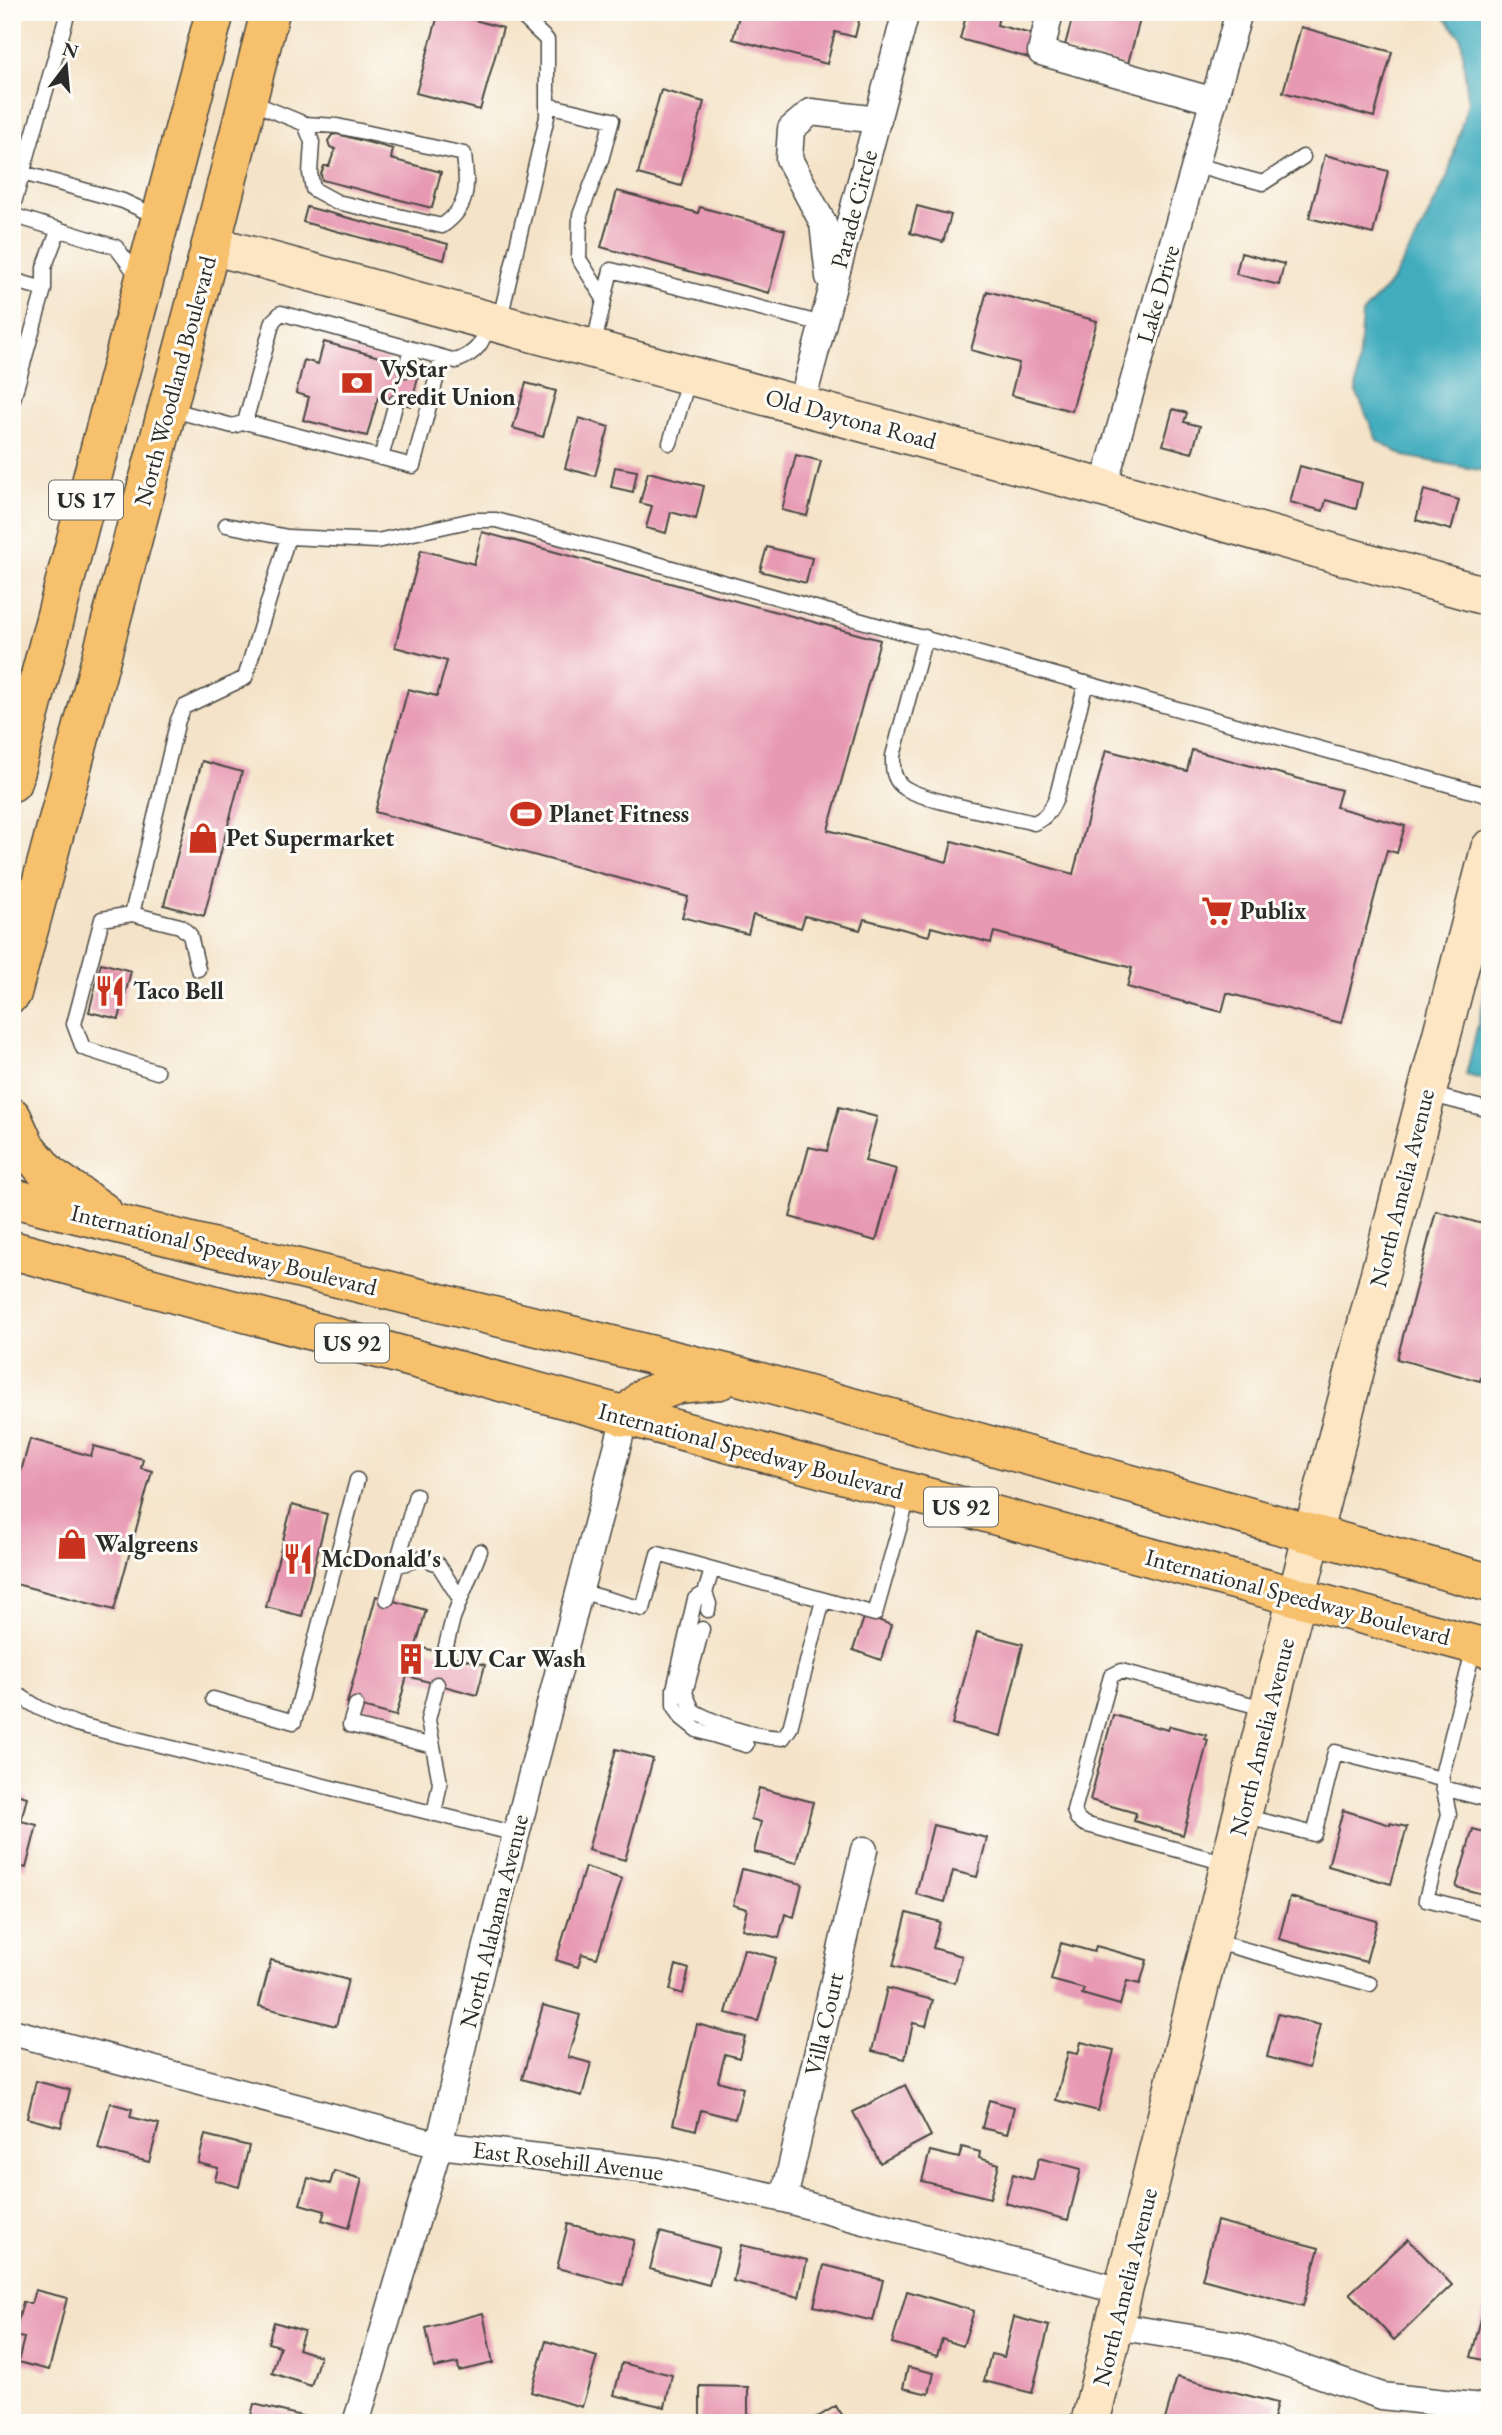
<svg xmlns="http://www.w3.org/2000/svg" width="1502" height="2435" font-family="'EB Garamond',serif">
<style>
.water{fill:#3facbd;stroke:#356c74;stroke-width:2}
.building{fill:#e798b2}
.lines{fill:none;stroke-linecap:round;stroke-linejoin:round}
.lane-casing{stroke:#494743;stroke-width:17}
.street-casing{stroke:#494743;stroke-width:29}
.secondary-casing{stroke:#494743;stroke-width:41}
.primary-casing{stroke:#494743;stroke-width:41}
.lane{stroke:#fff;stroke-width:14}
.street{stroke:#fff;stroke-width:26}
.secondary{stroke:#fce6c4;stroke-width:38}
.primary{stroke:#f7c06c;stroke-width:38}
.labels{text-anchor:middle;stroke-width:6;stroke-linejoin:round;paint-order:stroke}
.shield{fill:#fdfcf7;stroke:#6a6a68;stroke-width:2}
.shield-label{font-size:23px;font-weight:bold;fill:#2b2b2b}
.street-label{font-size:24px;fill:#2b2b2b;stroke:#fdfcf7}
.poi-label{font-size:24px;font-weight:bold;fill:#2b2b2b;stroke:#fdfcf7;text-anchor:start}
</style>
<rect width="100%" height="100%" fill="#fdfcf7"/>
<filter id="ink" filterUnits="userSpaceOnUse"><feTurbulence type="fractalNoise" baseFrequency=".0143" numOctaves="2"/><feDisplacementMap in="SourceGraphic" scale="14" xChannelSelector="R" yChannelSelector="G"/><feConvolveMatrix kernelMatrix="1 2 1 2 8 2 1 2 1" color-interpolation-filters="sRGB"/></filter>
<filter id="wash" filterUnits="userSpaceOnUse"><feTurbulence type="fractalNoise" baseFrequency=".00686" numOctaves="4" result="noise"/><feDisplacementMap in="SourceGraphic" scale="28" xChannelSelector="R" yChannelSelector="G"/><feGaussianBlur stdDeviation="1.57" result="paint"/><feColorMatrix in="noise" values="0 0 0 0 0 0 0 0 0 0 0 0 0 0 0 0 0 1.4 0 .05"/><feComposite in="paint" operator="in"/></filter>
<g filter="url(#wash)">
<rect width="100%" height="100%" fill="#f4e3c8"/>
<path class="water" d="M 1440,12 L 1490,12 L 1490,472 L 1404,456 L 1377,440 L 1356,391 L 1362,314 L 1392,281 L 1422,228 L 1447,178 L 1468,102 L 1461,37 Z
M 1490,973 L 1490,1081 L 1466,1075 Z"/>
<g id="blocks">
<path class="building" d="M 12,12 L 21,12 L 13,43 L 12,43 Z
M 439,12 L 446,12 L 503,28 L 480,110 L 416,93 Z
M 740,12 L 861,12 L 855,37 L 835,32 L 827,64 L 733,39 Z
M 967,12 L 1000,12 L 997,25 L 1035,35 L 1029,58 L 960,39 Z
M 1074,12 L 1142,12 L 1127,67 L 1064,49 Z
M 1301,27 L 1392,52 L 1374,117 L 1283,92 Z
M 661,90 L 704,102 L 681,186 L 638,174 Z
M 337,134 L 393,149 L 391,159 L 441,172 L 432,208 L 322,180 L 321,174 L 324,166 L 329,166 L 335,149 L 330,147 L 328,141 L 332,135 Z
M 1325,155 L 1388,171 L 1373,234 L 1309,218 Z
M 617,191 L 698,213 L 700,207 L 785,230 L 769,293 L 601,247 Z
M 917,206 L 951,215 L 943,242 L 910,233 Z
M 307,207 L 448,244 L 444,260 L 303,222 Z
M 1241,253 L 1284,264 L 1279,285 L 1236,274 Z
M 987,291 L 1097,321 L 1072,411 L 1011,395 L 1019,363 L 971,350 Z
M 324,342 L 387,359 L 386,365 L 419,373 L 411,406 L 378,397 L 367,436 L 303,420 L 309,397 L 296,393 L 304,360 L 318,364 Z
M 526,383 L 556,391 L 543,437 L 513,428 Z
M 1173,409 L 1187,413 L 1184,422 L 1200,426 L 1192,453 L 1163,445 Z
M 579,418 L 609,427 L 595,476 L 565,468 Z
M 796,455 L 821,461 L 807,516 L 782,510 Z
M 1300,466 L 1362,483 L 1356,509 L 1326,500 L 1323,511 L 1290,502 Z
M 615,467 L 637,471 L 633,492 L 611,487 Z
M 648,472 L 704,486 L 696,519 L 671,512 L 666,533 L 646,528 L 652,506 L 640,503 Z
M 1424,490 L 1459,500 L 1451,530 L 1416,520 Z
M 482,532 L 880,640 L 828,830 L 947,862 L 952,841 L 1073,874 L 1106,750 L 1187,771 L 1192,750 L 1341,790 L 1336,807 L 1405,826 L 1397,853 L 1387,850 L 1341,1023 L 1227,993 L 1222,1012 L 1127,987 L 1132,968 L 994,932 L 991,943 L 931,927 L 929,936 L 864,919 L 860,930 L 805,916 L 801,928 L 753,915 L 748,934 L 682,917 L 688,897 L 375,812 L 408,689 L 437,696 L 447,661 L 395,647 L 421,550 L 474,564 Z
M 767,547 L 812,558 L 806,583 L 760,571 Z
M 202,761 L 242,772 L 204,916 L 164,905 Z
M 101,963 L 131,971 L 119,1019 L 89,1012 Z
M 839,1107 L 877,1117 L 865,1161 L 896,1169 L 876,1241 L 790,1217 L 809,1147 L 827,1151 Z
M 1436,1211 L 1490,1226 L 1490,1345 L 1480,1381 L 1397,1359 Z
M 30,1439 L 91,1456 L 94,1446 L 143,1459 L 141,1468 L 152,1471 L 114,1610 L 12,1583 L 12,1504 Z
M 292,1505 L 327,1514 L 302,1616 L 266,1607 Z
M 376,1596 L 426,1610 L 416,1646 L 485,1665 L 477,1695 L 407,1676 L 396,1716 L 347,1703 Z
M 865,1615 L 891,1625 L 881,1660 L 853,1650 Z
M 977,1632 L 1023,1644 L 1001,1736 L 952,1724 Z
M 1113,1715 L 1168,1730 L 1170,1726 L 1206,1735 L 1205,1739 L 1208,1740 L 1183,1835 L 1134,1821 L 1136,1813 L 1090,1800 Z
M 616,1749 L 653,1759 L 625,1860 L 588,1850 Z
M 759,1788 L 813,1802 L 797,1863 L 754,1852 L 761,1822 L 751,1819 Z
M 12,1793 L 27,1797 L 21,1821 L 37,1825 L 26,1868 L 12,1864 Z
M 1343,1810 L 1390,1825 L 1390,1823 L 1407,1827 L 1391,1884 L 1328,1866 Z
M 933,1825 L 987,1838 L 977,1877 L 953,1871 L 945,1902 L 916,1894 Z
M 1489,1828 L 1490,1828 L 1490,1896 L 1456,1887 L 1473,1829 L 1488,1833 Z
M 585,1867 L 622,1879 L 597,1958 L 582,1954 L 578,1967 L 556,1960 Z
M 742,1869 L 802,1884 L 794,1917 L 785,1914 L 779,1938 L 742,1929 L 747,1909 L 733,1905 Z
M 1290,1897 L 1377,1921 L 1366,1962 L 1279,1939 Z
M 907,1913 L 940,1922 L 933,1948 L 962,1956 L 955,1983 L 893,1966 Z
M 1061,1943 L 1094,1952 L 1096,1946 L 1147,1960 L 1140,1984 L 1127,1981 L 1120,2005 L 1082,1994 L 1084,1989 L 1051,1980 Z
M 744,1949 L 776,1958 L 758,2021 L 726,2013 Z
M 271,1960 L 348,1980 L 336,2026 L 259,2006 Z
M 676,1965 L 689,1969 L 683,1994 L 670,1990 Z
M 887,1988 L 933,2000 L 926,2026 L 913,2023 L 905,2059 L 872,2051 Z
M 543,2005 L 580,2015 L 568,2057 L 591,2063 L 582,2096 L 522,2079 Z
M 1278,2014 L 1320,2025 L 1309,2068 L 1267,2057 Z
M 697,2024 L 745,2037 L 739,2058 L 725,2054 L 718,2081 L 743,2088 L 735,2119 L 701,2110 L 696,2130 L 673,2124 Z
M 1081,2042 L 1114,2050 L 1098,2111 L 1056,2100 L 1068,2052 L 1078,2054 Z
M 36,2081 L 70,2090 L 61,2127 L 27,2118 Z
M 905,2085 L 931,2136 L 880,2163 L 853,2112 Z
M 989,2100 L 1014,2107 L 1007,2134 L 982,2128 Z
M 110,2103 L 132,2109 L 130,2117 L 159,2124 L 149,2162 L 98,2149 Z
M 205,2135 L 249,2146 L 239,2187 L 215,2180 L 218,2168 L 198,2163 Z
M 962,2147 L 980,2152 L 979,2158 L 999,2164 L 990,2198 L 922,2181 L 930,2151 L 959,2158 Z
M 1039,2158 L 1081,2169 L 1068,2220 L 1005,2203 L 1013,2174 L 1033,2180 Z
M 334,2171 L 362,2179 L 349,2228 L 322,2220 L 325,2211 L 300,2204 L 308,2178 L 330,2184 Z
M 1217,2221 L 1319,2248 L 1303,2306 L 1202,2279 Z
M 568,2224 L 634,2240 L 623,2285 L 557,2268 Z
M 660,2232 L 719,2248 L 709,2285 L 650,2269 Z
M 1408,2239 L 1452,2285 L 1394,2340 L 1350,2293 Z
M 741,2245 L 807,2260 L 799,2297 L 733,2281 Z
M 824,2265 L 883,2280 L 873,2321 L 814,2306 Z
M 1489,2289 L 1490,2290 L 1490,2362 L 1471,2357 Z
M 35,2290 L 67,2298 L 49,2370 L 18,2362 L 24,2338 L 14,2336 L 23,2302 L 31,2304 Z
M 907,2291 L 974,2311 L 963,2346 L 942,2339 L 937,2356 L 892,2343 Z
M 483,2313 L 493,2363 L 459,2371 L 458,2363 L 434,2368 L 426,2328 Z
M 1014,2317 L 1049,2326 L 1032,2393 L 984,2381 L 991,2354 L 1004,2357 Z
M 274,2322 L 304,2331 L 298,2349 L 320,2356 L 311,2386 L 272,2373 L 280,2346 L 268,2343 Z
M 546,2341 L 597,2357 L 582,2407 L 531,2392 Z
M 622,2363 L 672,2375 L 665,2407 L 614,2395 Z
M 908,2367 L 934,2373 L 929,2394 L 903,2388 Z
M 1177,2377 L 1277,2403 L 1272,2423 L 1164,2423 Z
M 700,2386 L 748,2387 L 748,2423 L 700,2423 Z
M 254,2404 L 309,2418 L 307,2423 L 249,2423 Z
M 836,2406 L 846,2423 L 808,2423 Z"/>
</g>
</g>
<g filter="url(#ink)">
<use href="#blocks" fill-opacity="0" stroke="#494743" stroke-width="2"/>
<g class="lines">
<defs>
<path id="lane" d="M 249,101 L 305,124 L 337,126 L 464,154 C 467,185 471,206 442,226 L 337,202 L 313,189 L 310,173 L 312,142 L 305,124
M 547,105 L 612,120 L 601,160 L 580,215 L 579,259 L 604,299
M 1196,165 L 1263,183 L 1303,157
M 12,170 L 123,201 L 160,218
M 12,210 L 68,12
M 12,215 L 116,247 L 140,279
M 12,280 L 44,289
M 499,323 L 547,117 L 547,40 L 523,17 L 511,12
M 593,348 L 611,270 L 823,324
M 405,370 L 411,349
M 12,403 L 44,289 L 44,268 L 59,229
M 169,409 L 233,426 L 245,422 L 273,321 L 281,313 L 456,361 C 477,353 483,343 489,322
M 245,422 L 413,466 L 442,357
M 670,443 L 689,377
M 381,458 L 396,402
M 226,525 L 288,537
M 925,637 L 893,756 C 893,768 892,777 902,786 C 920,801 1007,816 1034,823 C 1046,818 1050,811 1056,799 L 1086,683
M 132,914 L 178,720 L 184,707 L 245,678 L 288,537 L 377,541 L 473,520 L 496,520 C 828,609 1158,705 1490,796
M 157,1072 L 83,1048 L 74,1024 L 102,919 L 132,914 L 180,926 L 190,935 L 198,969
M 1428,1094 L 1490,1110
M 396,1566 L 422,1558 L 438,1564 L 460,1599
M 579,1591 L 643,1609 L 658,1554 L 875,1614 L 909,1494
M 705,1593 L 695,1599 L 674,1689 L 674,1705 L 682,1718 L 697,1730 L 746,1745
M 387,1599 L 416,1495
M 708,1610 L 709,1604 L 705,1593 L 712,1570
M 702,1629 L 685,1693 L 693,1711 C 720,1725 752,1737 783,1738 L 790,1728 L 823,1600
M 444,1654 L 453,1618 L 480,1551
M 12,1691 L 39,1708 L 76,1724 L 516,1834
M 213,1699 L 294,1722 L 357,1480
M 356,1705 L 350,1725 L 433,1746
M 1441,1776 L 1449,1814 L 1426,1899 L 1490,1915
M 1443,1788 L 1490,1800
M 434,1814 L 440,1783 L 428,1720 L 437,1684
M 1244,1816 L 1314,1834 L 1335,1752 L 1441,1779 L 1474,1647
M 1229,1864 L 1084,1824 L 1077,1818 L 1074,1810 L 1111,1676 L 1121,1671 L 1268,1709
M 1213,1941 L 1370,1984"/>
<path id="street" d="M 1050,12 L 1041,52 L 1214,101
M 829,277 L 823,223 L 789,159 L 791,129 L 811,112 L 878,120
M 801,406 L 906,12
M 1103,488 L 1239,12
M 12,2032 L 439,2145 L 658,2171 L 784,2199 L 1124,2292
M 784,2199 L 864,1850
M 1115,2326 L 1235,2345 L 1382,2396 L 1490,2408
M 356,2423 L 439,2145 L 481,1969 L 625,1417"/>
<path id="secondary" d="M 211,245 L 1103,488 L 1490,597
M 1090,2423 L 1312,1536 L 1490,849"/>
<path id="primary" d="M 12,782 L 215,12
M 12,993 L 211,245 L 270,12
M 12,1117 L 25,1146 L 49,1175 L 103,1212
M 12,1198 L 742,1377 L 1490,1583
M 12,1250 L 1490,1649
M 625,1417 L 645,1397 L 678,1384 L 720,1380"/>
</defs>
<use href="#lane" class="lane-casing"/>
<use href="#street" class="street-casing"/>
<use href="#secondary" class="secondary-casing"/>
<use href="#primary" class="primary-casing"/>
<use href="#lane" class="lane"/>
<use href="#street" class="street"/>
<use href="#secondary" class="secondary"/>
<use href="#primary" class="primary"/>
</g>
</g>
<defs>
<symbol id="bank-bare" viewBox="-9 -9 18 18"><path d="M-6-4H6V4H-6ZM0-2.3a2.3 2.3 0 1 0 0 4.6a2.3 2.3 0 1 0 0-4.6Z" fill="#c8321e" stroke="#fdfcf7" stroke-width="2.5" paint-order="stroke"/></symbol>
<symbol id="stadium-bare" viewBox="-9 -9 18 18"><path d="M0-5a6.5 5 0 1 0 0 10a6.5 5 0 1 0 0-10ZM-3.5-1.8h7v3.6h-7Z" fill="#c8321e" stroke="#fdfcf7" stroke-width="2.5" paint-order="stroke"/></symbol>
<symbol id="shop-bare" viewBox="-9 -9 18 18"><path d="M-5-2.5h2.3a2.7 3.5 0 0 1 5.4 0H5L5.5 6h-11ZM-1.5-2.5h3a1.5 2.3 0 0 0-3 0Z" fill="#c8321e" stroke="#fdfcf7" stroke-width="2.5" paint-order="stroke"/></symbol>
<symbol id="supermarket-bare" viewBox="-9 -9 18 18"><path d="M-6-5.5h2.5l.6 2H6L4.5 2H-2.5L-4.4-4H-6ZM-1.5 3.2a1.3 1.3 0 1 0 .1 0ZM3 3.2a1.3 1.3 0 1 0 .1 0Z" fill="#c8321e" stroke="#fdfcf7" stroke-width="2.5" paint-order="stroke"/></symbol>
<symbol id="restaurant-bare" viewBox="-9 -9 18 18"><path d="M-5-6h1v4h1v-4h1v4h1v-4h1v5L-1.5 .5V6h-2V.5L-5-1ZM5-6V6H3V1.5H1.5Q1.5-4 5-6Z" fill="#c8321e" stroke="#fdfcf7" stroke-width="2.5" paint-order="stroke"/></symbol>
<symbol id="building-bare" viewBox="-9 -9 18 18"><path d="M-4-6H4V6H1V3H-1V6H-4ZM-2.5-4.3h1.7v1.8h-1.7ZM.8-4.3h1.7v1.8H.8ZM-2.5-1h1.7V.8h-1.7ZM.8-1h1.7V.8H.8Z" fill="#c8321e" stroke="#fdfcf7" stroke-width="2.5" paint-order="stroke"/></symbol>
</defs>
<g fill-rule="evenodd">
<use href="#bank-bare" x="335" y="361" width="44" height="44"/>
<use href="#stadium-bare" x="504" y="792" width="44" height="44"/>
<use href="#shop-bare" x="181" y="816" width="44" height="44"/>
<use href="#supermarket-bare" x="1195" y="889" width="44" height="44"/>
<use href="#restaurant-bare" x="88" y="969" width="44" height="44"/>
<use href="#shop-bare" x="50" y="1522" width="44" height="44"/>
<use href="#restaurant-bare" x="276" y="1537" width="44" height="44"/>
<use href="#building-bare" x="389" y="1637" width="44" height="44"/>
</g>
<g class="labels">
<g class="shield">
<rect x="49" y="480.5" width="74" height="39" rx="5"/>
<rect x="315" y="1323.5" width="74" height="39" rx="5"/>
<rect x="924" y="1487.5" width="74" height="39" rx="5"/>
</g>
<g class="shield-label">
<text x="86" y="508">US 17</text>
<text x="352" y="1351">US 92</text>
<text x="961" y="1515">US 92</text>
</g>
<g class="street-label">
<text transform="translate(854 209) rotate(-75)" y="8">Parade Circle</text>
<text transform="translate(1158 294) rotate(-74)" y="8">Lake Drive</text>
<text transform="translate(175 381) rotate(-75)" y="8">North Woodland Boulevard</text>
<text transform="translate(851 419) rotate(15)" y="8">Old Daytona Road</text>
<text transform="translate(1402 1188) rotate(-76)" y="8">North Amelia Avenue</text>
<text transform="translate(224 1250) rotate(14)" y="8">International Speedway Boulevard</text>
<text transform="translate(751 1451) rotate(15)" y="8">International Speedway Boulevard</text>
<text transform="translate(1298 1597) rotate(15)" y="8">International Speedway Boulevard</text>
<text transform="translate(1262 1737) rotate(-76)" y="8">North Amelia Avenue</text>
<text transform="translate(494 1921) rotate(-76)" y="8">North Alabama Avenue</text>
<text transform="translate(824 2024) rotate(-77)" y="8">Villa Court</text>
<text transform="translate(568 2161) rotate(7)" y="8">East Rosehill Avenue</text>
<text transform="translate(1125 2287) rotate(-76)" y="8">North Amelia Avenue</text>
</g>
<g class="poi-label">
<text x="380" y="377">VyStar<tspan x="380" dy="28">Credit Union</tspan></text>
<text x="549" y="822">Planet Fitness</text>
<text x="226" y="846">Pet Supermarket</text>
<text x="1240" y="919">Publix</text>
<text x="133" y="999">Taco Bell</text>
<text x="95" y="1552">Walgreens</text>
<text x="321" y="1567">McDonald's</text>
<text x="434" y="1667">LUV Car Wash</text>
</g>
</g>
<rect width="1502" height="2435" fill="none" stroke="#fdfcf7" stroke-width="42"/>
<g transform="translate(66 66) rotate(16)" stroke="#fdfcf7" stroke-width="5" paint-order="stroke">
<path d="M0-5L12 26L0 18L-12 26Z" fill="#2b2b2b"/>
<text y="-10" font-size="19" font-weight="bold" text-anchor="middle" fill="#2b2b2b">N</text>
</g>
</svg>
